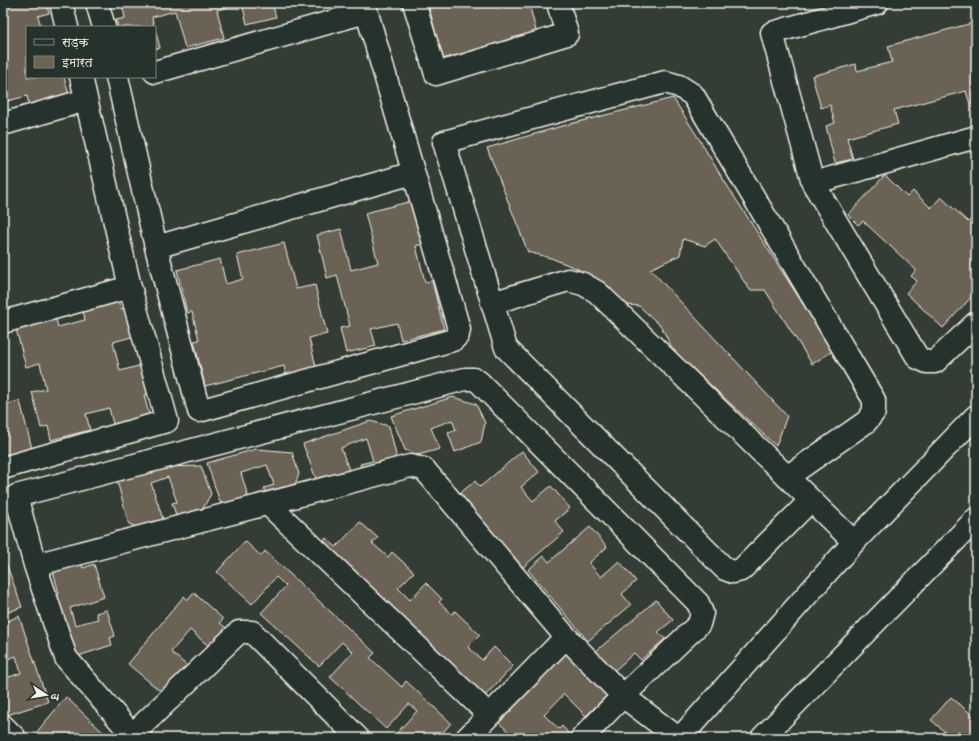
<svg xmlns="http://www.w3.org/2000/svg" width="979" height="741" font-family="Dekko,'Playpen Sans Deva',sans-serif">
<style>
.building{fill:#6b6354;stroke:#f4f1e8}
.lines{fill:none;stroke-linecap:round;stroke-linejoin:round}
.minor-casing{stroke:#f4f1e8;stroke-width:25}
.tertiary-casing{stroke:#f4f1e8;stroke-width:25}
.minor{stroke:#26332d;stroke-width:22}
.tertiary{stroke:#26332d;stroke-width:22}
</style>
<rect width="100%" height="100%" fill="#343d35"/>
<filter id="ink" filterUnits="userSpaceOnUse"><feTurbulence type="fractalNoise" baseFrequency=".025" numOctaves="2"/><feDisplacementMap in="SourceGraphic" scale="8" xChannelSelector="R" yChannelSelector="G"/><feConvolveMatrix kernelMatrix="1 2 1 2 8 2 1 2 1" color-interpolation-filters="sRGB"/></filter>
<g filter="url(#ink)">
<path class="building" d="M 3,3 L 46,3 L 49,13 L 38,16 L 41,27 L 27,27 L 27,77 L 64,77 L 69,95 L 29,105 L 27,96 L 3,102 Z
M 122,3 L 236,3 L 237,5 L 217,10 L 224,38 L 185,48 L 175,11 L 152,17 L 154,27 L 118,27 L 116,20 L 125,18 Z
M 242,3 L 272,3 L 276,17 L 247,24 Z
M 309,3 L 332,3 L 311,9 Z
M 428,3 L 529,3 L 537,35 L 442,59 Z
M 976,22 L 976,103 L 970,104 L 966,91 L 894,110 L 898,124 L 847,138 L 853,159 L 835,163 L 826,126 L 835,123 L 830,105 L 821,108 L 812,76 L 856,64 L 857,71 L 892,62 L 888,46 Z
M 155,29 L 160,48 L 155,49 Z
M 673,98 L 701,142 L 718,171 L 833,351 L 812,364 L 765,290 L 750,290 L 715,239 L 705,246 L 683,239 L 680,255 L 650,269 L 787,416 L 776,446 L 673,350 L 661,326 L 639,306 L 628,305 L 578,269 L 551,258 L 528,252 L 487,148 L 562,126 Z
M 885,175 L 907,197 L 913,191 L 931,208 L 941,197 L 968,222 L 975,215 L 976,216 L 976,292 L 943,328 L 906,293 L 917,281 L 911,276 L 916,270 L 863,221 L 858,225 L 848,215 Z
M 412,201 L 422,244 L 416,246 L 425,282 L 432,281 L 444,329 L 401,340 L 397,323 L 371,329 L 376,346 L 346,353 L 340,328 L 350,326 L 337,275 L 327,278 L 317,235 L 341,229 L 351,270 L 378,263 L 365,213 Z
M 284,243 L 296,289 L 315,285 L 327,334 L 309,338 L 316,367 L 286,375 L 284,366 L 205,386 L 194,341 L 199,340 L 192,312 L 187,313 L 177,270 L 220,259 L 226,284 L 243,279 L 237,255 Z
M 117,295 L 120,309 L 128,308 L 135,336 L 113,342 L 120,371 L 142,365 L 149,393 L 144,395 L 149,415 L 113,424 L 109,408 L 86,414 L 90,430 L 51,440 L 48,426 L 41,428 L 32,392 L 46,389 L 40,363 L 26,367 L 16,329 L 54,311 L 58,327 L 85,320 L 82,304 Z
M 453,397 L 476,404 L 485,423 L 481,442 L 455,452 L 448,433 L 456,430 L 452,420 L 431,428 L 440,449 L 418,455 L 405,450 L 391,416 Z
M 20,401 L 32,449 L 3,456 L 3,405 Z
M 370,421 L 389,426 L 396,455 L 390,463 L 364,474 L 360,464 L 373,461 L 366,438 L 341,448 L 352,478 L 329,484 L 316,479 L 303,444 Z
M 256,449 L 292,452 L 299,474 L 294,487 L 268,496 L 264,488 L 274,485 L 267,465 L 241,473 L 250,503 L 233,507 L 220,502 L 207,463 Z
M 522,451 L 539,472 L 521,487 L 533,501 L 551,486 L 570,508 L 555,521 L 564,532 L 522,568 L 459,494 L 475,481 L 480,487 Z
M 201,466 L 211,494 L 203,508 L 177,518 L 172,503 L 177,502 L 168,477 L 151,483 L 164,522 L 142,529 L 129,524 L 117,481 L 165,467 Z
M 360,522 L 378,538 L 372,543 L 388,557 L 392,552 L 414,572 L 398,588 L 410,600 L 426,583 L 442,599 L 439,602 L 452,614 L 455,611 L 480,635 L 468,647 L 482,660 L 494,647 L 513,666 L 483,698 L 320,545 L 326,538 L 336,547 Z
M 590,527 L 607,547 L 589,563 L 601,577 L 619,561 L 636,581 L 622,594 L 631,605 L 588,641 L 528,570 L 544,556 L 549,562 Z
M 245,541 L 261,556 L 265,551 L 375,653 L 370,658 L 402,687 L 406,681 L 451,723 L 438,738 L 396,738 L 394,736 L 417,711 L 409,704 L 386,729 L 330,677 L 353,652 L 342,642 L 319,666 L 261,613 L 286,586 L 276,577 L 252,604 L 217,572 Z
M 3,555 L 22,607 L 3,614 Z
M 81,562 L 83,568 L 94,564 L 104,597 L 70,608 L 75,625 L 98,619 L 96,613 L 107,610 L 115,636 L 110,638 L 112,645 L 75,657 L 53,596 L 59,594 L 53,570 Z
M 194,593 L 223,619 L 220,623 L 229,630 L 212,649 L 190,630 L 171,652 L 193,671 L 178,688 L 159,690 L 128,664 L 184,596 L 188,600 Z
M 656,600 L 673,620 L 658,632 L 665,639 L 641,660 L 634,653 L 613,672 L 595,652 Z
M 19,616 L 48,702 L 4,716 L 3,679 L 21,673 L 16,656 L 3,661 L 3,623 Z
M 565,645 L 608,694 L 586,716 L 564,694 L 544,715 L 559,729 L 562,726 L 569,734 L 565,738 L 515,738 L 494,718 Z
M 66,697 L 109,738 L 85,738 L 81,734 L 77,738 L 36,738 L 35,734 Z
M 951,697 L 976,718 L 976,738 L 952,738 L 931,720 Z"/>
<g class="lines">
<defs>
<path id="minor" d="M 61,3 L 67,27
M 97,3 L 104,27
M 414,3 L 436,74 L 567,34 L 558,3
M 877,3 L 772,33 L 813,183 L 976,137
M 155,72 L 366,12
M 117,77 L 156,247 L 199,411 L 453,340 L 458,335 L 459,329 L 364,3
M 3,124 L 86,100
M 813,183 L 918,358 L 927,362 L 935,362 L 976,323
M 156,247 L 413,173
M 492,303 L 568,280 L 583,284 L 597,292 L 854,542
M 3,322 L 130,287
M 3,468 L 167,421 L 130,287 L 81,77
M 787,477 L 866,422 L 874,412 L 874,400 L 693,95 L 679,86 L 665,82 L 444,142 L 506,348 L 725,569 L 733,572 L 741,570 L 811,500
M 268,504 L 489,715
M 35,565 L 410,466 L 424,469 L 566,637 L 623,696 L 678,738
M 3,726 L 15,738
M 132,735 L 239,632 L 252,632 L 358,738
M 135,738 L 66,658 L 35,565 L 16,496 L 465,379 L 474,379 L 479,382 L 698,603 L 702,613 L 699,624 L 623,696 L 582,738
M 467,738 L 566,637"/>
<path id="tertiary" d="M 680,738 L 854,542 L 976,416
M 762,738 L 976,519"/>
</defs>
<use href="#minor" class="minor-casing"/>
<use href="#tertiary" class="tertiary-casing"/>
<use href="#minor" class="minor"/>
<use href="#tertiary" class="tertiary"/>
</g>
</g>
<rect width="979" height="741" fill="none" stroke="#26332d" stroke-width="16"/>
<rect x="8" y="8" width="963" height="725" fill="none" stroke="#f4f1e8" stroke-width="1.5" filter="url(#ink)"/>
<rect x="26" y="26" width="130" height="52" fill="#26332d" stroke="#787f78"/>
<rect x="34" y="39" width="20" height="6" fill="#26332d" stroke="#787f78"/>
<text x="62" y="46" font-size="12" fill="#f4f1e8">सड़क</text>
<rect x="34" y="56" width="20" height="12" fill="#6b6354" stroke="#787f78"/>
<text x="62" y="66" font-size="12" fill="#f4f1e8">इमारत</text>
<g transform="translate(46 695) rotate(102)" stroke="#26332d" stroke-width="3" paint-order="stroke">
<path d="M0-3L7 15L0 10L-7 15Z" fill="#f4f1e8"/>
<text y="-6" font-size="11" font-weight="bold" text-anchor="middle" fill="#f4f1e8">उ</text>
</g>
</svg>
